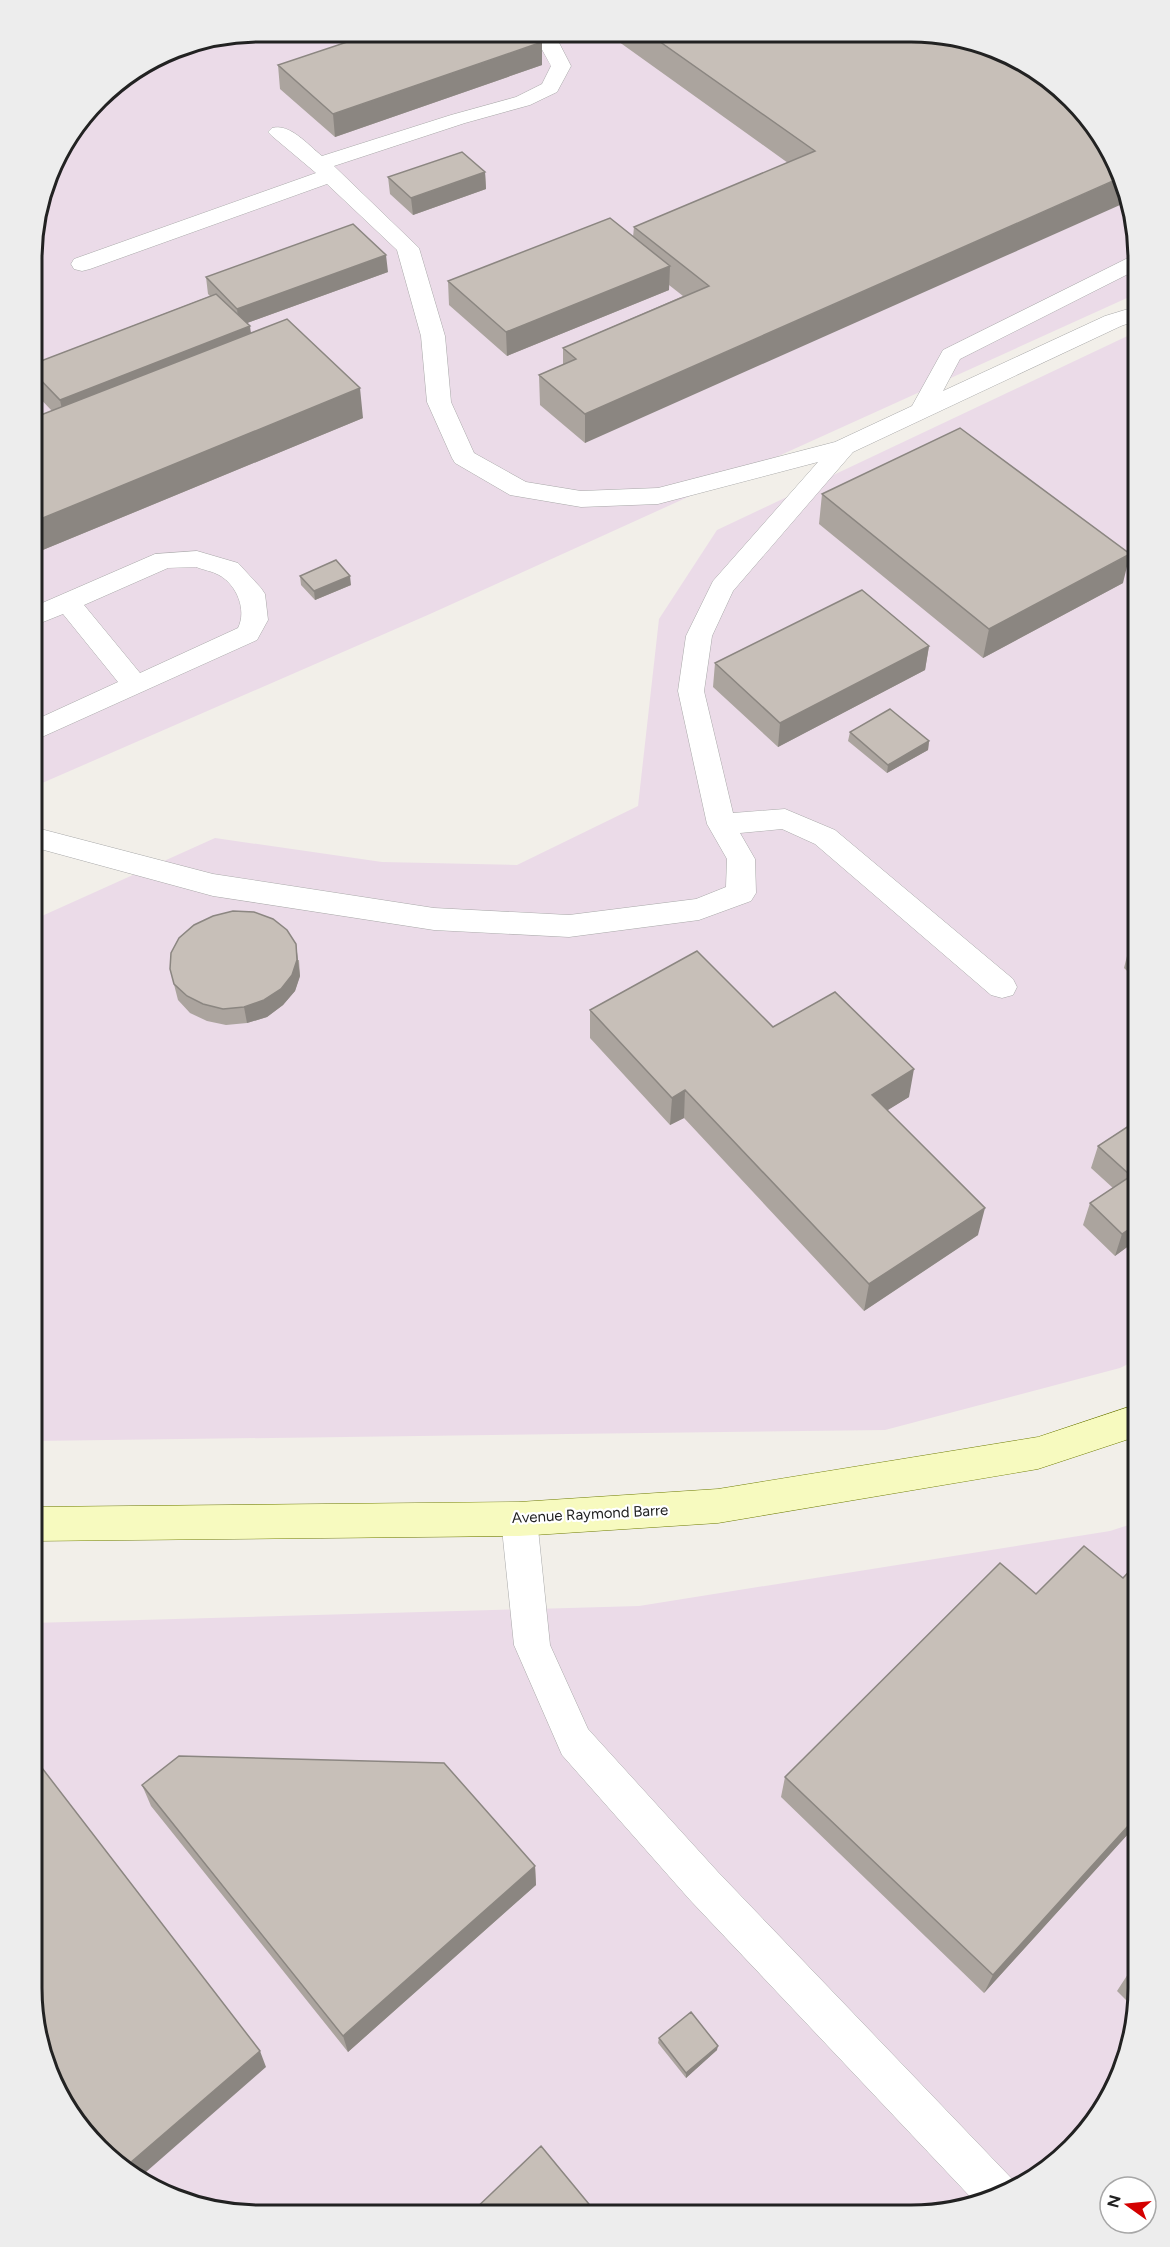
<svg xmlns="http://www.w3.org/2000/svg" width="1170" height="2247" font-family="Figtree,sans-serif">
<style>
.industrial{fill:#ebdbe8}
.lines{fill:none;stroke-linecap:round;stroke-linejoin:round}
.lane-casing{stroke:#a9a9a9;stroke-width:1}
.secondary-casing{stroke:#707d05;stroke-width:1}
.lane{fill:#fff;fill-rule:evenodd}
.secondary{fill:#f7fabf;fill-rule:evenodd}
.wall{fill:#aba49e}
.shaded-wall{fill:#8b8681}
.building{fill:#c7bfb8;stroke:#8b8681;stroke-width:1.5}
.labels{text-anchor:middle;stroke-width:4.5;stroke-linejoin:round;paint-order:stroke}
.street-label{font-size:15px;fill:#222;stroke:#fff}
.rim{fill:none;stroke:#222;stroke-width:3}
</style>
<rect width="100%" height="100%" fill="#f2efe9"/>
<path class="industrial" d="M 259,32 L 955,36 L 1127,186 L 1138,259 L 1138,293 L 430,614 L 33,787 L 33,230 L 55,158 L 109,88 L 172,49 Z
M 1138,331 L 1138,1359 L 1120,1368 L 885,1430 L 32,1441 L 33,920 L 215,838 L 382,862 L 517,865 L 638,806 L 659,619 L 717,530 Z
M 1138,1522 L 1138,2003 L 1121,2075 L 1091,2127 L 1038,2177 L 984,2204 L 911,2215 L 229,2214 L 159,2192 L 109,2159 L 43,2061 L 32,1988 L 32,1623 L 639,1606 L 1110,1531 Z"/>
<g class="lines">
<defs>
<path id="lane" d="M 533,33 L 554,33 L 571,66 L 557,92 L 530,105 L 465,123 L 334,166 L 419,248 L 445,336 L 451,402 L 474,453 L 526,482 L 581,491 L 658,488 L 835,442 L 912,406 L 943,350 L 1138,253 L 1138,269 L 960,359 L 943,391 L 1105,316 L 1138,306 L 1138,320 L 1121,326 L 853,452 L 733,591 L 712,636 L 704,691 L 733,813 L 785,809 L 835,830 L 1013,979 L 1017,987 L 1013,995 L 1002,998 L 991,995 L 815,844 L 782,829 L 740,833 L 755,859 L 756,893 L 751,901 L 699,920 L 569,937 L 434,930 L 213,896 L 33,847 L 33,827 L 213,874 L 434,908 L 569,915 L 696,899 L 726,887 L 727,859 L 707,824 L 678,691 L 686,636 L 713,581 L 818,462 L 658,504 L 581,507 L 510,495 L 455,463 L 452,458 L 427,402 L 421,336 L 397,250 L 327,184 L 90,269 L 82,271 L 74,269 L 71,264 L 74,259 L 316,173 L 272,136 L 268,132 L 272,128 C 290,123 308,145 322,156 L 451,115 L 516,97 L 542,84 L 551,66 Z
M 197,551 L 238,563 L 261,588 L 265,594 L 268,620 L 257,640 L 33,741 L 33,721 L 118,682 L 63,614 L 33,626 L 33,607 L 155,554 ZM 196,567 C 203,570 212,571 219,575 C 237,585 247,610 238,628 L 140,673 L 84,605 L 168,568 Z
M 519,1503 L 532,1508 L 537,1519 L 550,1645 L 588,1729 L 718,1872 L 1014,2181 L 1017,2187 L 978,2205 L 690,1900 L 562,1755 L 514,1645 L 501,1519 L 506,1508 Z"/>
<path id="secondary" d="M 1138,1404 L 1138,1436 L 1038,1469 L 718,1523 L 519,1536 L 32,1541 L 32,1507 L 519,1502 L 718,1489 L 1038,1437 Z"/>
</defs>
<use href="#lane" class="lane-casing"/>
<use href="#secondary" class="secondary-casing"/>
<use href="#lane" class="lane"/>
<use href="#secondary" class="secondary"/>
</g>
<path class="wall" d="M 608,34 L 955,36 L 585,443 L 540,405 L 539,375 L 563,365 L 563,348 L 683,296 L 669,285 L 669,290 L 507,356 L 449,305 L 448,281 L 633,237 L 634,227 L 788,163 Z
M 278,65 L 542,65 L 335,137 L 280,89 Z
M 485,172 L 486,189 L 413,215 L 390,194 L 388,177 Z
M 388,272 L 247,323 L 251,333 L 363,418 L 33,554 L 33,418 L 52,411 L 33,391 L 33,364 L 210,296 L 208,294 L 206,277 Z
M 822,494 L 1123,583 L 983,658 L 819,524 Z
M 300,576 L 351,585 L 315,600 L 301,585 Z
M 929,646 L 925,670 L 778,747 L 713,687 L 715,663 Z
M 850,732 L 929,741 L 928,750 L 887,773 L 848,741 Z
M 1138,945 L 1138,981 L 1124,968 L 1128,952 Z
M 299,960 L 300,976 L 295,991 L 283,1005 L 267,1017 L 247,1023 L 226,1025 L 207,1021 L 190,1013 L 178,1000 L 170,969 Z
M 590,1010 L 773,1027 L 909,1097 L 887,1110 L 978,1235 L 864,1311 L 684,1118 L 670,1125 L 590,1038 Z
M 1138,1120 L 1138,1239 L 1115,1256 L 1083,1225 L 1090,1203 L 1113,1188 L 1091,1168 L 1098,1146 Z
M 1123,1578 L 1138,1823 L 984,1993 L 781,1797 L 785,1777 L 1036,1594 Z
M 142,1785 L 535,1866 L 536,1885 L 348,2052 L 151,1806 Z
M 1138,1963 L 1138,2003 L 1136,2010 L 1117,1991 L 1128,1974 Z
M 659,2038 L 717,2050 L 686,2078 L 658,2043 Z"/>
<path class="shaded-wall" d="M 542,42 L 542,65 L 335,137 L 333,114 Z
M 485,172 L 486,189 L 413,215 L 411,198 Z
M 1122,177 L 1127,186 L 1129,201 L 585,443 L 585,414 Z
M 386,255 L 388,272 L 239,326 L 237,309 Z
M 670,266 L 669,290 L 507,356 L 506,332 Z
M 250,326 L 253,350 L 65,424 L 60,400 Z
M 360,388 L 363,418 L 33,554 L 33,522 Z
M 1130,554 L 1123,583 L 983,658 L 989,629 Z
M 350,576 L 351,585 L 315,600 L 314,591 Z
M 929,646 L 925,670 L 778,747 L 780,723 Z
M 929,741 L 928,750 L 887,773 L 888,765 Z
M 296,944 L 300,976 L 295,991 L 283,1005 L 267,1017 L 247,1023 L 244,1007 Z
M 914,1069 L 909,1097 L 867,1123 L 872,1095 Z
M 685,1090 L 684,1118 L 670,1125 L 672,1098 Z
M 985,1208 L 978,1235 L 864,1311 L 869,1284 Z
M 1138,1223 L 1138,1239 L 1115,1256 L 1122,1234 Z
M 1138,1815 L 1138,1823 L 984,1993 L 993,1975 Z
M 535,1866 L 536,1885 L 348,2052 L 343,2036 Z
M 718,2046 L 717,2050 L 686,2078 L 686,2073 Z
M 260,2051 L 266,2067 L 138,2179 L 123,2169 Z"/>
<path class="building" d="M 377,32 L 531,33 L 542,42 L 333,114 L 278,65 Z
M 649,34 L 955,36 L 1011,55 L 1061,88 L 1100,132 L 1122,177 L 585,414 L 539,375 L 576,359 L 563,348 L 709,286 L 634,227 L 815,151 Z
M 462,152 L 485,172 L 411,198 L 388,177 Z
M 610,218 L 670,266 L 506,332 L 448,281 Z
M 353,224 L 386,255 L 237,309 L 206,277 Z
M 216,294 L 250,326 L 60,400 L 33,372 L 33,364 Z
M 287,319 L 360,388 L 33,522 L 33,418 Z
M 960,428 L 1130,554 L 989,629 L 822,494 Z
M 336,560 L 350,576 L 314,591 L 300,576 Z
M 862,590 L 929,646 L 780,723 L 715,663 Z
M 890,709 L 929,741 L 888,765 L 850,732 Z
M 233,911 L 254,912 L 273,919 L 287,930 L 296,944 L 297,960 L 292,975 L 281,989 L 264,1000 L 244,1007 L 223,1009 L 203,1004 L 187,996 L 174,984 L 170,969 L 171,953 L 179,938 L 194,925 L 213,916 Z
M 1138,945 L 1138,960 L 1128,952 Z
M 697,951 L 773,1027 L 835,992 L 914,1069 L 872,1095 L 985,1208 L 869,1284 L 685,1090 L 672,1098 L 590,1010 Z
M 1138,1120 L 1138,1223 L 1122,1234 L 1090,1203 L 1131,1176 L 1098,1146 Z
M 1084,1546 L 1123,1578 L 1138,1562 L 1138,1815 L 993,1975 L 785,1777 L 1000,1563 L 1036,1594 Z
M 32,1755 L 260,2051 L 123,2169 L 109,2159 L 70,2115 L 43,2061 L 32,1988 Z
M 179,1756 L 444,1763 L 535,1866 L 343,2036 L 142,1785 Z
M 1138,1963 L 1138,1983 L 1128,1974 Z
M 691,2012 L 718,2046 L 686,2073 L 659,2038 Z
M 541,2146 L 598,2215 L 470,2214 Z"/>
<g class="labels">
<g class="street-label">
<text transform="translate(590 1514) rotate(-3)" y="5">Avenue Raymond Barre</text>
</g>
</g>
<path d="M0 0H1170V2247H0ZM259 42H911A217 217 0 0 1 1128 259V1988A217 217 0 0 1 911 2205H259A217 217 0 0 1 42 1988V259A217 217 0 0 1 259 42Z" fill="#ededed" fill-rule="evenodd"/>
<path class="rim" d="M259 42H911A217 217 0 0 1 1128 259V1988A217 217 0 0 1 911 2205H259A217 217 0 0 1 42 1988V259A217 217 0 0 1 259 42Z"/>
<g transform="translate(1128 2205) rotate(285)"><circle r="28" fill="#ffffff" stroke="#a7a7a7" stroke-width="1.5"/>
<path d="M0-4.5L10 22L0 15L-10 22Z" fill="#d40000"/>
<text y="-9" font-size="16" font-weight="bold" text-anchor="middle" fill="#222222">N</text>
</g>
</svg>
